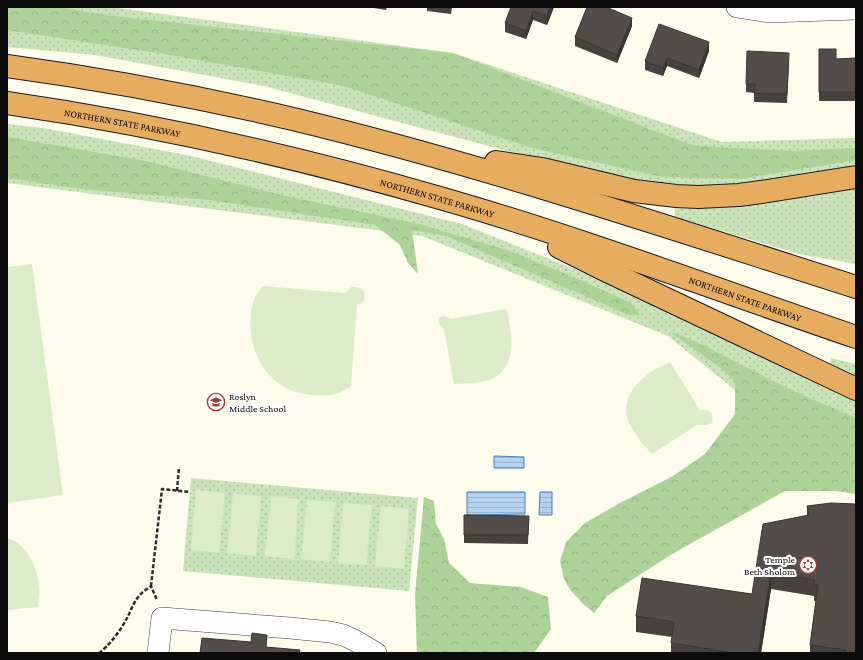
<svg xmlns="http://www.w3.org/2000/svg" width="863" height="660" font-family="'Crimson Pro',serif">
<style>
.grass{fill:url(#grass-dots)}
.forest{fill:url(#forest-crowns)}
.pitch{fill:#dcecc9}
.water{fill:url(#water-rules);stroke:#4380bf}
.lines{fill:none;stroke-linecap:round;stroke-linejoin:round}
.minor-casing{stroke:#3e3e3e;stroke-width:22}
.highway-casing{stroke:#1c1c1c;stroke-width:24}
.path{stroke:#2d2d2d;stroke-width:2.5;stroke-dasharray:4 2;stroke-linecap:butt}
.minor{stroke:#fff;stroke-width:21}
.highway{stroke:#e6ac60;stroke-width:22}
.wall{fill:#47423e}
.shaded-wall{fill:#393632}
.building{fill:#524d48;stroke:#393632}
.labels{text-anchor:middle;stroke-width:4;stroke-linejoin:round;paint-order:stroke}
.street-label{font-size:10px;fill:#0b0b0b;stroke:#fff}
.poi-label{font-size:10px;fill:#0b0b0b;stroke:#fff;text-anchor:start}
</style>
<defs>
<pattern id="grass-dots" width="8" height="8" patternUnits="userSpaceOnUse"><rect width="8" height="8" fill="#cae3b8"/><path d="M2 2h.1M6 6h.1" fill="none" stroke="#acc19d" stroke-width="1.8" stroke-linecap="round"/></pattern>
<pattern id="forest-crowns" width="20" height="18" patternUnits="userSpaceOnUse"><rect width="20" height="18" fill="#add399"/><path d="M2 6a3 3 0 1 1 6 0M12 15a3 3 0 1 1 6 0" fill="none" stroke="#94b482"/></pattern>
<pattern id="water-rules" width="6" height="5" patternUnits="userSpaceOnUse"><rect width="6" height="5" fill="#b5d3ef"/><path d="M0 2.5h6" fill="none" stroke="#9ab4cc"/></pattern>
</defs>
<rect width="100%" height="100%" fill="#fdfbeb"/>
<path class="grass" d="M 7,7 L 110,7 L 453,53 L 722,142 L 856,138 L 856,169 L 750,187 L 666,191 L 610,181 L 515,153 L 264,86 L 95,55 L 7,47 Z
M 7,124 L 43,128 L 187,155 L 462,224 L 587,274 L 706,328 L 856,400 L 856,484 L 848,481 L 668,336 L 422,236 L 7,183 Z
M 856,186 L 856,264 L 799,254 L 675,217 L 675,205 Z
M 831,358 L 856,364 L 856,383 L 829,370 Z
M 191,478 L 418,498 L 409,591 L 183,571 Z"/>
<path class="forest" d="M 7,7 L 55,7 L 122,17 L 453,53 L 694,146 L 793,151 L 856,148 L 856,160 L 740,179 L 663,177 L 532,148 L 344,86 L 164,54 L 7,30 Z
M 7,137 L 146,161 L 286,196 L 419,224 L 510,251 L 578,279 L 631,303 L 640,315 L 629,315 L 446,236 L 412,230 L 418,274 L 408,263 L 400,245 L 375,225 L 210,200 L 82,189 L 7,178 Z
M 669,331 C 704,343 736,363 769,379 C 797,393 827,405 856,418 L 856,494 L 836,491 L 785,491 L 672,554 L 607,596 L 594,613 L 582,603 L 569,588 L 564,579 L 560,561 L 566,542 L 585,523 L 620,503 L 673,476 L 705,454 L 735,414 L 735,382 L 722,369 Z
M 424,497 L 434,501 L 436,524 L 444,539 L 449,563 L 470,583 L 521,587 L 548,597 L 551,629 L 534,653 L 417,653 L 415,595 Z"/>
<path class="pitch" d="M 32,264 L 63,495 L 7,503 L 7,267 Z
M 263,286 L 346,293 L 347,291 L 351,287 C 365,285 371,300 357,305 L 351,386 C 339,395 330,396 314,395 C 300,394 288,391 277,382 C 268,375 260,364 256,353 C 248,333 247,302 263,286 Z
M 507,309 C 511,333 519,366 492,379 C 481,384 466,383 454,384 L 444,329 C 440,326 437,322 440,317 C 444,315 447,317 450,319 Z
M 670,362 L 700,410 C 710,410 714,412 712,423 L 707,425 L 697,425 L 652,454 C 646,447 638,439 633,430 C 618,409 629,388 648,374 C 654,369 663,366 670,362 Z
M 196,490 L 225,493 L 219,553 L 191,550 Z
M 233,493 L 261,496 L 256,556 L 227,553 Z
M 271,496 L 299,499 L 294,559 L 265,556 Z
M 307,500 L 335,502 L 330,562 L 301,559 Z
M 343,503 L 372,505 L 366,565 L 338,563 Z
M 381,506 L 409,509 L 404,569 L 375,566 Z
M 7,538 C 25,542 38,568 39,585 C 40,592 39,600 38,607 L 7,610 Z"/>
<path class="water" d="M 494,456 L 524,457 L 524,468 L 494,468 Z
M 467,492 L 525,492 L 525,514 L 467,515 Z
M 540,492 L 552,492 L 552,515 L 539,515 Z"/>
<g class="lines">
<defs>
<path id="minor" d="M 737,7 L 769,12 L 856,9
M 158,653 L 162,618 L 290,628 L 330,632 L 343,635 L 354,640 L 376,653"/>
<g id="highway">
<path d="M 7,66 C 103,79 199,97 293,119 C 484,165 670,228 856,287"/>
<path id="s1" d="M 7,103 C 153,124 298,157 440,198 C 580,238 718,290 856,337"/>
<path d="M 496,162 L 542,169 L 634,191 L 676,196 L 698,197 L 739,195 L 761,192 L 856,177"/>
<path d="M 559,247 L 605,270 L 856,389"/>
</g>
</defs>
<use href="#minor" class="minor-casing"/>
<use href="#highway" class="highway-casing"/>
<path class="path" d="M 177,491 L 179,467
M 151,586 L 162,489 L 190,492
M 99,653 C 109,646 121,630 127,618 C 131,611 133,603 139,596 C 142,592 147,589 151,586 L 157,600"/>
<use href="#minor" class="minor"/>
<use href="#highway" class="highway"/>
</g>
<path class="wall" d="M 368,7 L 387,7 L 386,10 Z
M 427,7 L 452,7 L 451,14 L 427,11 Z
M 511,7 L 554,7 L 547,25 L 533,20 L 526,39 L 505,32 L 505,23 Z
M 632,26 L 617,63 L 575,46 L 575,37 Z
M 819,49 L 836,59 L 856,58 L 856,101 L 819,101 Z
M 709,51 L 699,78 L 667,66 L 663,76 L 645,70 L 645,61 Z
M 789,62 L 787,103 L 754,102 L 754,93 L 746,92 L 746,84 Z
M 807,506 L 856,653 L 810,653 L 810,645 L 816,601 L 814,601 L 814,596 L 771,589 L 761,653 L 671,653 L 671,643 L 672,637 L 636,632 L 636,616 L 752,594 L 807,516 Z
M 464,515 L 529,516 L 528,544 L 464,543 Z"/>
<path class="shaded-wall" d="M 550,7 L 554,7 L 547,25 L 547,16 Z
M 533,11 L 533,20 L 526,39 L 526,31 Z
M 632,18 L 632,26 L 617,63 L 617,55 Z
M 709,42 L 709,51 L 699,78 L 699,70 Z
M 667,58 L 667,66 L 663,76 L 663,68 Z
M 771,573 L 771,589 L 761,653 L 758,653 Z"/>
<path class="building" d="M 511,7 L 550,7 L 547,16 L 533,11 L 526,31 L 505,23 Z
M 587,7 L 606,7 L 632,18 L 617,55 L 575,37 Z
M 659,24 L 709,42 L 699,70 L 667,58 L 663,68 L 645,61 Z
M 819,49 L 836,49 L 836,59 L 856,58 L 856,92 L 819,92 Z
M 747,51 L 789,53 L 787,94 L 754,93 L 755,84 L 746,84 Z
M 831,503 L 856,504 L 856,653 L 845,653 L 846,650 L 810,645 L 818,585 L 814,585 L 815,580 L 771,573 L 758,653 L 734,653 L 671,643 L 674,622 L 636,616 L 642,578 L 752,594 L 763,524 L 809,515 L 807,506 Z
M 464,515 L 529,516 L 528,535 L 464,535 Z
M 252,633 L 267,635 L 266,647 L 300,650 L 299,653 L 200,653 L 202,638 L 251,642 Z"/>
<defs>
<symbol id="school-ring" viewBox="-11 -11 22 22"><circle r="9.5" fill="#fff" stroke="#ac3931" stroke-width="1.5"/><path d="M0-5L7-2L0 1L-7-2ZM-4 1L0 2.5L4 1V4Q0 6-4 4Z" fill="#ac3931"/></symbol>
<symbol id="synagogue-ring" viewBox="-11 -11 22 22"><circle r="9.5" fill="#fff" stroke="#ac3931" stroke-width="1.5"/><path d="M0-6.5L5.6 3.2H-5.6ZM0 6.5L5.6-3.2H-5.6Z" fill="#ac3931"/></symbol>
</defs>
<g fill-rule="evenodd">
<use href="#school-ring" x="206" y="392" width="20" height="20"/>
<use href="#synagogue-ring" x="798" y="555" width="20" height="20"/>
</g>
<g class="labels">
<g class="street-label">
<text dy="4" stroke="none"><textPath href="#s1" startOffset="117">NORTHERN STATE PARKWAY</textPath></text>
<text dy="4" stroke="none"><textPath href="#s1" startOffset="441">NORTHERN STATE PARKWAY</textPath></text>
<text dy="4" stroke="none"><textPath href="#s1" startOffset="765">NORTHERN STATE PARKWAY</textPath></text>
</g>
<g class="poi-label">
<text x="229" y="400">Roslyn<tspan x="229" dy="12">Middle School</tspan></text>
<text x="795" y="563" text-anchor="end">Temple<tspan x="795" dy="12">Beth Sholom</tspan></text>
</g>
</g>
<rect width="863" height="660" fill="none" stroke="#0b0b0b" stroke-width="16"/>
</svg>
